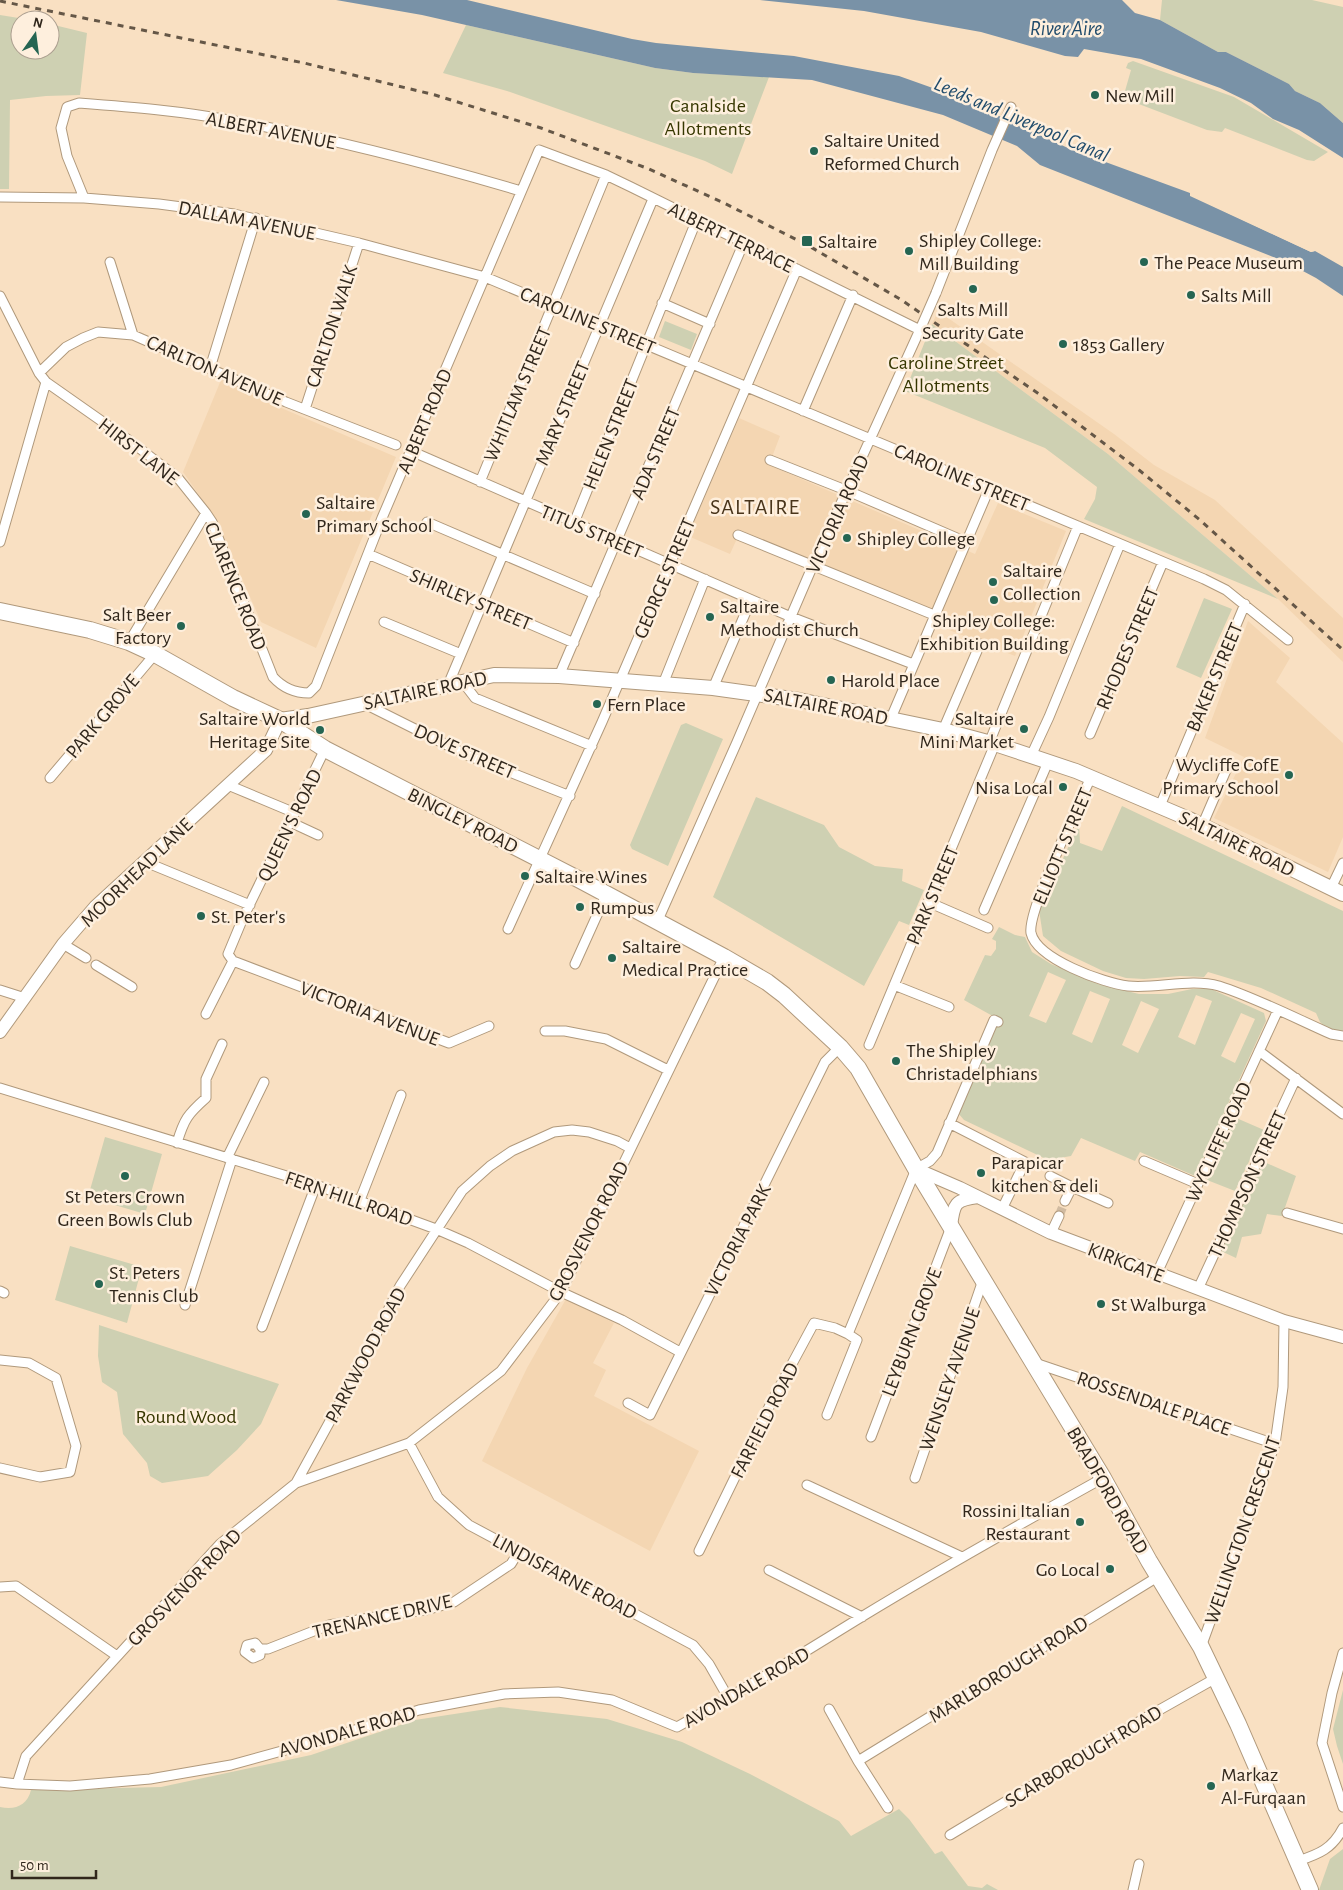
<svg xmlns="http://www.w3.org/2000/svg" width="1343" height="1890" font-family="'Alegreya Sans',sans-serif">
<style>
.built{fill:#f4d6b2}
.green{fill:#ced0b2;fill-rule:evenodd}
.water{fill:#7992a7}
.pier{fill:#f9e0c2}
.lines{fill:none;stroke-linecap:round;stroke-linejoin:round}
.street-tunnel{stroke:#d1bba1;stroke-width:9;stroke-dasharray:9 4.5;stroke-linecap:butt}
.street-casing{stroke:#b0997c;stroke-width:11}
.secondary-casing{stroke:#b0997c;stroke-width:14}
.primary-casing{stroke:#b0997c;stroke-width:16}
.highway-casing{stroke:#b0997c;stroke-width:18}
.street{stroke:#fff;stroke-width:9}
.secondary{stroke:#fff;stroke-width:12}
.primary{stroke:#fff;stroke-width:14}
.highway{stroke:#fff;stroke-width:16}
.rail{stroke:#655747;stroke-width:3;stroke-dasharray:6 6;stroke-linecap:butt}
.street-bridge-casing{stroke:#b0997c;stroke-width:11;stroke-linecap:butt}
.street-bridge{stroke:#fff;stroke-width:9}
.poi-dot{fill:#256552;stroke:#feefdd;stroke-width:2}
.labels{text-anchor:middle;stroke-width:5;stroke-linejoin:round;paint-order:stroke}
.poi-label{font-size:20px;fill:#31271c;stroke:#feefdd;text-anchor:start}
.park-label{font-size:20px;fill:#363700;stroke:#feefdd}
.street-label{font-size:20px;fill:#31271c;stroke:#feefdd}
.water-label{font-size:21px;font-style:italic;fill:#214c6c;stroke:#feefdd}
.quarter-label{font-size:22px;letter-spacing:1px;fill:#49351b;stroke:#feefdd}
</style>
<rect width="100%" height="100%" fill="#f9e0c2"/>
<path class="built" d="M 938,311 L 1114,434 L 1154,465 L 1215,500 L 1343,618 L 1343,662 L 1278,599 L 1108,454 L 932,324 Z
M 221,380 L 286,410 L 396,457 L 316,648 L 261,622 L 225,540 L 222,538 L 215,518 L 183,472 Z
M 739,418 L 780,436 L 769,465 L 975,554 L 998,503 L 1066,531 L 1015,656 L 944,628 L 948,617 L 740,532 L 730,554 L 688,536 Z
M 1248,621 L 1290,658 L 1276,682 L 1343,743 L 1343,837 L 1328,872 L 1214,818 L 1244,757 L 1205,738 Z
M 566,1299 L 614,1323 L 593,1363 L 606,1370 L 594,1396 L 699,1451 L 650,1551 L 482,1461 L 527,1368 Z"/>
<path class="green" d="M 1162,0 L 1312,0 L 1343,7 L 1343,123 L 1320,103 L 1295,91 L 1289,84 L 1226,52 L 1218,52 L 1160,20 Z
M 0,15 L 31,20 L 20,20 L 20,50 L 50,50 L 50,24 L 87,33 L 80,95 L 46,96 L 10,100 L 9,189 L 0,189 Z
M 466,25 L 655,68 L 693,73 L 769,77 L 732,174 L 705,161 L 507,91 L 443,73 Z
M 1133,61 L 1234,97 L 1328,152 L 1314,161 L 1307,160 L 1225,128 L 1222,132 L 1207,130 L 1123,98 L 1131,70 L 1126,68 L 1128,63 Z
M 665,321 L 697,334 L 691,350 L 659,337 Z
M 932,324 L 1108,454 L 1278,599 L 1084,519 L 1095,499 L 1097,487 L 1045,448 L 905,391 Z
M 1204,598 L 1232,609 L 1201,678 L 1176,667 Z
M 686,723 L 723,739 L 668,866 L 632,849 L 630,845 L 681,725 Z
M 756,797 L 824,825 L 839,847 L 875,866 L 903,869 L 902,881 L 924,890 L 909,925 L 899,921 L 864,986 L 713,897 Z
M 1122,806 L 1343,911 L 1343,1033 L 1324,1026 L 1320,1022 L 1316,1013 L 1261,988 L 1208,972 L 1204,977 L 1180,976 L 1144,979 L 1126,978 L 1103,971 L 1061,951 L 1043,936 L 1039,910 L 1079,824 L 1080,843 L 1102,851 Z
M 999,927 L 1015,935 L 1025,937 L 1032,952 L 1051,964 L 1098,984 L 1139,994 L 1168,994 L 1192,989 L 1211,989 L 1264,1013 L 1266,1021 L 1195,1176 L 1140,1152 L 1135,1161 L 1081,1138 L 1071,1156 L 1048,1160 L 964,1120 L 958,1113 L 998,1019 L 964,1000 L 985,955 L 991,956 L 996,949 L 996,941 L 992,939 ZM 1048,972 L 1066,980 L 1046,1023 L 1029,1016 ZM 1090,991 L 1110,999 L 1092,1043 L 1072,1034 ZM 1196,995 L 1212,1001 L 1195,1045 L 1178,1037 ZM 1141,1001 L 1159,1009 L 1138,1053 L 1122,1045 ZM 1241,1013 L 1255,1019 L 1235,1063 L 1221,1056 Z
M 1234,1117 L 1264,1130 L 1235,1191 L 1207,1180 Z
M 105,1137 L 162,1154 L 145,1214 L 88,1197 Z
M 1262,1161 L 1296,1176 L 1282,1216 L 1267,1214 L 1261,1234 L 1242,1237 L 1236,1258 L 1221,1251 Z
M 70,1246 L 142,1267 L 127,1323 L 55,1300 Z
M 99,1325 L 279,1384 L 261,1424 L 237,1450 L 208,1476 L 162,1483 L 150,1476 L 147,1463 L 123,1434 L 117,1392 L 102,1382 L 98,1356 Z
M 1343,1690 L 1343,1764 L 1337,1746 L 1333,1729 Z
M 500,1707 L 607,1719 L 682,1742 L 750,1774 L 839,1821 L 851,1836 L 899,1809 L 909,1819 L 935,1854 L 942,1851 L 968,1886 L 982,1888 L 987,1884 L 998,1890 L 0,1890 L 0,1807 C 15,1810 27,1806 31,1790 L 161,1787 L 311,1755 L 415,1720 Z
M 1343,1849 L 1343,1890 L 1319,1890 L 1330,1859 Z"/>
<path class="water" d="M 336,0 L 467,0 L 632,39 L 656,43 L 794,56 L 899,76 L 958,97 L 1070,149 L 1190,193 L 1190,196 L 1311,252 L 1315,251 L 1343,267 L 1343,296 L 1316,278 L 1286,262 L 1040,165 L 1017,146 L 943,115 L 812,80 L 693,73 L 655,68 L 422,15 Z
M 760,0 L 1122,0 L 1135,13 L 1160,20 L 1218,52 L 1226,52 L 1289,84 L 1295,91 L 1320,103 L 1343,123 L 1343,158 L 1299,130 L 1273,119 L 1251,103 L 1220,88 L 1141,59 L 1084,49 L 1078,57 L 1065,56 L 981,32 L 864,11 Z"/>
<path class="pier" d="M 1190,193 L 1225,208 L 1315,251 L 1311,252 L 1190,195 Z"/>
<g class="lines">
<path class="street-tunnel" d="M 1059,1216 L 1065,1201"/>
<defs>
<path id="street" d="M 0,197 L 84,198 L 159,204 L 234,214 L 359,243 L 485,277 L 1204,579 L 1226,590 L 1288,640
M 84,198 L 67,156 L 61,128 L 67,107 L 79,103 C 131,107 183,111 234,121 C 330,138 426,163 521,191
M 110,262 L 133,335
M 936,293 L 992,150 L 1011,107
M 0,296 L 39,373 L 46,382 L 130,441 L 178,478 L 206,513 L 129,642
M 662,303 L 710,324
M 210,368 L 256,218
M 39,373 L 66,347 L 83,338 L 98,332 L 133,335 L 286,402 L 396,445
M 305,409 L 359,243
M 803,411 L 853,295
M 411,451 L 791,617 L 913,664
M 770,460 L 848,491 L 966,542
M 480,482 L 606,175
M 206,513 L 212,522 L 273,677 C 283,688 294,693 309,693 L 316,686 L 382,518 L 539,150 L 606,175 L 631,187 L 920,330
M 427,522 L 595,594
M 574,523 L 697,219
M 738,535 L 934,615
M 0,542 L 46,382
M 368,554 L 574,643
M 384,622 L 461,654
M 559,676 L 744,242
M 462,681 L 475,698 L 592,746
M 663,684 L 705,579
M 448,685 L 653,199
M 713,688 L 751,600
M 365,704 L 467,755 L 570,796
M 891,718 L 989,489
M 943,730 L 980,644
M 1090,734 L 1163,562
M 989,743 L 1078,526
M 325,749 L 243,918 L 228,954 L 233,961 L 449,1043 L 489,1026
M 1031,756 L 1049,717 L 1120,544
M 1091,777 C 1079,804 1027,911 1031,933 C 1037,959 1103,983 1128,986 C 1157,989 1190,978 1219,986 C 1256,998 1295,1018 1331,1034 L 1343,1036
M 50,778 L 155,654
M 228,785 L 295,813
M 1160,806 L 1245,604
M 290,822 L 318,835
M 1202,826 L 1227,768
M 143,861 L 250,905
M 1331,888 L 1343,863
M 928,902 L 988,928
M 984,910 L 1048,762
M 658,920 L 737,742 L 813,565 L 922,325
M 508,929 L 602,722 L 797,269
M 63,944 L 86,958
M 575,964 L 607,893
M 96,965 L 132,987
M 894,985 L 949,1007
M 0,990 L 25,998
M 206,1014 L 233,961
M 545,1031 L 565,1031 L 606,1039 L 668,1070
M 869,1045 L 995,744
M 1259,1051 L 1343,1114
M 0,1088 L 316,1185 L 436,1229 L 468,1243 L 561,1292 L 622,1320 L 680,1352
M 949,1123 L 1025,1162 L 1002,1209
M 177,1143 C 184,1119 188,1114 206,1098 L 206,1079 L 222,1044
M 227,1158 L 264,1082
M 1144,1161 L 1198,1184
M 1050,1176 L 1072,1187 L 1065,1201
M 1072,1187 L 1108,1203
M 360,1200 L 401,1095
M 1287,1213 L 1343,1229
M 1051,1233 L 1059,1216
M 1157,1273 L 1278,1010
M 1198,1289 L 1296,1078
M 0,1291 L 4,1293
M 185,1305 L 232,1159
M 262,1327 L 316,1185
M 0,1360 L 29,1363 L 56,1378 L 76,1446 L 70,1472 L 40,1477 L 0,1468
M 1035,1363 L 1275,1444
M 628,1403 L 650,1415 L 825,1062 L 840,1047
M 827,1415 L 857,1340 L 848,1334 L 916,1169 L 930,1161 L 937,1153 L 994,1020 L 998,1022
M 871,1437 L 951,1227
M 409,1443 L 438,1497 L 469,1525 L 693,1645 L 709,1664 L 729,1699
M 915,1478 L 983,1280
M 296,1483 L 363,1361 L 400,1286 L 462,1191 L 490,1166 L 512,1151 L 554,1132 L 572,1130 L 589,1132 L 617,1141 L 630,1148
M 807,1485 L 962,1557
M 699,1551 L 772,1401 L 814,1323 L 835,1328 L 848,1334
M 769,1570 L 862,1617
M 0,1587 L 16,1586 L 117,1656
M 1201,1647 L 1275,1444 L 1283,1387 L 1284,1321
M 260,1649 L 260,1655 L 253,1658 L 245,1652 L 247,1645 L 255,1643 L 260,1649 L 268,1649 L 329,1625 L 387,1615 L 426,1610 L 454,1602 L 511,1564 L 519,1551
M 1343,1653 L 1332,1693 L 1322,1743 L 1343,1807
M 829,1709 L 858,1761 L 888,1808
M 858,1761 L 1159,1576
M 0,1782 L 17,1784 L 70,1786 L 150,1779 L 231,1765 L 329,1738 L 419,1710 L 504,1694 L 558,1692 L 612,1700 L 677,1727 C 741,1692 801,1654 863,1616 C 942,1568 1022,1523 1103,1478
M 17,1784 L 26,1756 L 220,1544 L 296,1483 L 409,1443 L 501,1371 L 561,1292 L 724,957
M 950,1835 L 1145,1718 L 1216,1678
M 1298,1861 C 1319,1854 1332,1849 1343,1828
M 1133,1890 L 1139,1864"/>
<path id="secondary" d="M 0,1032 L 63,944 L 95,907 L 266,750 L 280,720
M 916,1169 L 960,1188 L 1051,1233 L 1284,1321 L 1343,1337
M 951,1226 C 954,1204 954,1200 978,1197"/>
<path id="primary" d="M 280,720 L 308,716 L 494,675 L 559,676 L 713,688 L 799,700 L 943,730 L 995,744 L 1076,771 L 1189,819 L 1343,894"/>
<path id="highway" d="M 0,611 L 90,630 L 129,642 L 155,654 L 233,698 L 280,720 L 325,749 L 580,880 L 724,957 L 767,982 L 784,995 L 840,1047 L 858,1068 L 916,1169 L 1103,1478 L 1149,1561 L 1201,1647 L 1238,1724 L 1310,1890"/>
</defs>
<use href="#street" class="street-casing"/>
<use href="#secondary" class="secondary-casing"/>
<use href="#primary" class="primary-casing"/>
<use href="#highway" class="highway-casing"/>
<use href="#street" class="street"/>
<use href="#secondary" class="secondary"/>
<use href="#primary" class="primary"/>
<use href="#highway" class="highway"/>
<path class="rail" d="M 0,1 L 304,63 L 435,95 L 541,128 L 649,169 L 724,203 L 809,246 L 900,299 L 1039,394 L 1139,470 L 1200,520 L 1343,650"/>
<defs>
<path id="street-bridge" d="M 922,325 L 936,293"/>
</defs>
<use href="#street-bridge" class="street-bridge-casing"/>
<use href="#street-bridge" class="street-bridge"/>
</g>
<g class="poi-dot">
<circle cx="1095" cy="95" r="5"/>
<circle cx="814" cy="151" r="5"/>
<rect x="801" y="235" width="12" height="12" rx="2.5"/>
<circle cx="909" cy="251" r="5"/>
<circle cx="1144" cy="262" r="5"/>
<circle cx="973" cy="289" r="5"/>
<circle cx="1191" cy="295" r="5"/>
<circle cx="1063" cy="344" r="5"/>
<circle cx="306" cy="514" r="5"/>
<circle cx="847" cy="538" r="5"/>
<circle cx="993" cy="582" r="5"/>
<circle cx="994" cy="600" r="5"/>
<circle cx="710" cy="617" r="5"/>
<circle cx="181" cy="626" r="5"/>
<circle cx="831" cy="680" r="5"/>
<circle cx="597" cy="704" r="5"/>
<circle cx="1024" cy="729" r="5"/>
<circle cx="320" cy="730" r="5"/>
<circle cx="1289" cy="775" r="5"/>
<circle cx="1063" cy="787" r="5"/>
<circle cx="525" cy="876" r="5"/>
<circle cx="580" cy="907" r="5"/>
<circle cx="201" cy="916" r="5"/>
<circle cx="612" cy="958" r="5"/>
<circle cx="896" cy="1061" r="5"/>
<circle cx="981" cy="1173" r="5"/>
<circle cx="125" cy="1176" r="5"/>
<circle cx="99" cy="1284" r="5"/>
<circle cx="1101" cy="1304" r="5"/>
<circle cx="1080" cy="1522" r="5"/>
<circle cx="1110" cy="1569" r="5"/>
<circle cx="1211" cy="1786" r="5"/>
</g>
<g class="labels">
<g class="poi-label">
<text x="1105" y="102">New Mill</text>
<text x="824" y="147">Saltaire United<tspan x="824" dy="23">Reformed Church</tspan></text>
<text x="919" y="247">Shipley College:<tspan x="919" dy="23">Mill Building</tspan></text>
<text x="818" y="248">Saltaire</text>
<text x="1154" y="269">The Peace Museum</text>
<text x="1201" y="302">Salts Mill</text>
<text x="973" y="316" text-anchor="middle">Salts Mill<tspan x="973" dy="23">Security Gate</tspan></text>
<text x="1073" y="351">1853 Gallery</text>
<text x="316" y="509">Saltaire<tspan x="316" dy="23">Primary School</tspan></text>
<text x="857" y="545">Shipley College</text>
<text x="1003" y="577">Saltaire<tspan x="1003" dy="23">Collection</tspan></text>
<text x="720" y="613">Saltaire<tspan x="720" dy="23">Methodist Church</tspan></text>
<text x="171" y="621" text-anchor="end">Salt Beer<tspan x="171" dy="23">Factory</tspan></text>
<text x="994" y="627" text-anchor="middle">Shipley College:<tspan x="994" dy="23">Exhibition Building</tspan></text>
<text x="841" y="687">Harold Place</text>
<text x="607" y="711">Fern Place</text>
<text x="310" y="725" text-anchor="end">Saltaire World<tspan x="310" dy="23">Heritage Site</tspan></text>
<text x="1014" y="725" text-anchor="end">Saltaire<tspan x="1014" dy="23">Mini Market</tspan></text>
<text x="1279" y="771" text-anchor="end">Wycliffe CofE<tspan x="1279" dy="23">Primary School</tspan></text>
<text x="1053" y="794" text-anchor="end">Nisa Local</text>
<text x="535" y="883">Saltaire Wines</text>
<text x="590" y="914">Rumpus</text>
<text x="211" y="923">St. Peter's</text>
<text x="622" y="953">Saltaire<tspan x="622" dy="23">Medical Practice</tspan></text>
<text x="906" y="1057">The Shipley<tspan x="906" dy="23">Christadelphians</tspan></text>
<text x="991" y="1169">Parapicar<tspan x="991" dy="23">kitchen &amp; deli</tspan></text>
<text x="125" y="1203" text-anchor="middle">St Peters Crown<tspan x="125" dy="23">Green Bowls Club</tspan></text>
<text x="109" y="1279">St. Peters<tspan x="109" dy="23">Tennis Club</tspan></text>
<text x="1111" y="1311">St Walburga</text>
<text x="1070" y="1517" text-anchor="end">Rossini Italian<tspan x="1070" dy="23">Restaurant</tspan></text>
<text x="1100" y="1576" text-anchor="end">Go Local</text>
<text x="1221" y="1781">Markaz<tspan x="1221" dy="23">Al-Furqaan</tspan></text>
</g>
<g class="park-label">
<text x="708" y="112">Canalside<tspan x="708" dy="23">Allotments</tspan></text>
<text x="946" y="369">Caroline Street<tspan x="946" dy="23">Allotments</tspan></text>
<text x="186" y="1423">Round Wood</text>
</g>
<g class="street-label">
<text transform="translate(271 130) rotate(11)" y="7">ALBERT AVENUE</text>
<text transform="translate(247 220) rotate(11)" y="7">DALLAM AVENUE</text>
<text transform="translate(731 237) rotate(26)" y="7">ALBERT TERRACE</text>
<text transform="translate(588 320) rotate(23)" y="7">CAROLINE STREET</text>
<text transform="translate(331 326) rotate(-72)" y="7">CARLTON WALK</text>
<text transform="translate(215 370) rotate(24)" y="7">CARLTON AVENUE</text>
<text transform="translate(517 394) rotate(-67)" y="7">WHITLAM STREET</text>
<text transform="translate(562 413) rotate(-67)" y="7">MARY STREET</text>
<text transform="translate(424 421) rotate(-67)" y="7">ALBERT ROAD</text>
<text transform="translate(610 434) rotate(-68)" y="7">HELEN STREET</text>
<text transform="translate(139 451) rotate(38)" y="7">HIRST LANE</text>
<text transform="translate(655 453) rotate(-67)" y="7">ADA STREET</text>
<text transform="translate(962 477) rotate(23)" y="7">CAROLINE STREET</text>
<text transform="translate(837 514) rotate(-66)" y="7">VICTORIA ROAD</text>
<text transform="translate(592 531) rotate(23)" y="7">TITUS STREET</text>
<text transform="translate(664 578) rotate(-67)" y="7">GEORGE STREET</text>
<text transform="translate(236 586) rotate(68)" y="7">CLARENCE ROAD</text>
<text transform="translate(471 599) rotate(23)" y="7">SHIRLEY STREET</text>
<text transform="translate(1127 648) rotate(-67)" y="7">RHODES STREET</text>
<text transform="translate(1214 677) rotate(-67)" y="7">BAKER STREET</text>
<text transform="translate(425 690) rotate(-12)" y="7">SALTAIRE ROAD</text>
<text transform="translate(826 706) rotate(11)" y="7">SALTAIRE ROAD</text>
<text transform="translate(102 716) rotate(-50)" y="7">PARK GROVE</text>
<text transform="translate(465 751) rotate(24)" y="7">DOVE STREET</text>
<text transform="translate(463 820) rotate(27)" y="7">BINGLEY ROAD</text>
<text transform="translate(289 825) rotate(-64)" y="7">QUEEN'S ROAD</text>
<text transform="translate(1237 843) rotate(26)" y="7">SALTAIRE ROAD</text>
<text transform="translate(1062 846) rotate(-67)" y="7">ELLIOTT STREET</text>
<text transform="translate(136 872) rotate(-44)" y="7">MOORHEAD LANE</text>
<text transform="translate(932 895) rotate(-67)" y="7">PARK STREET</text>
<text transform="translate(370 1013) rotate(21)" y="7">VICTORIA AVENUE</text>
<text transform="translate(1218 1142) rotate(-65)" y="7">WYCLIFFE ROAD</text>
<text transform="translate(1247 1184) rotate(-65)" y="7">THOMPSON STREET</text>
<text transform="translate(349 1198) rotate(19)" y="7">FERN HILL ROAD</text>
<text transform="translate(588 1231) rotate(-63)" y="7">GROSVENOR ROAD</text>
<text transform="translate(737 1240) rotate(-63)" y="7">VICTORIA PARK</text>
<text transform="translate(1126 1262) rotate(21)" y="7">KIRKGATE</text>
<text transform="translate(911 1332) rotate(-69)" y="7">LEYBURN GROVE</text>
<text transform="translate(365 1355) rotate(-62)" y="7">PARKWOOD ROAD</text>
<text transform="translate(949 1379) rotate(-71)" y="7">WENSLEY AVENUE</text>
<text transform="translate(1154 1403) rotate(19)" y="7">ROSSENDALE PLACE</text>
<text transform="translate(764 1420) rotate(-63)" y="7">FARFIELD ROAD</text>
<text transform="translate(1108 1490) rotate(60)" y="7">BRADFORD ROAD</text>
<text transform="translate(1242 1530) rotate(-71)" y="7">WELLINGTON CRESCENT</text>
<text transform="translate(565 1576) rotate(28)" y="7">LINDISFARNE ROAD</text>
<text transform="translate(184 1587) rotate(-46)" y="7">GROSVENOR ROAD</text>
<text transform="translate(382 1616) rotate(-13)" y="7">TRENANCE DRIVE</text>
<text transform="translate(1008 1669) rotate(-32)" y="7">MARLBOROUGH ROAD</text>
<text transform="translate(746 1687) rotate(-30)" y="7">AVONDALE ROAD</text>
<text transform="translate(347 1731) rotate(-16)" y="7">AVONDALE ROAD</text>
<text transform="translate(1083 1756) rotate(-31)" y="7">SCARBOROUGH ROAD</text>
</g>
<g class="water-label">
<text x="1066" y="35">River Aire</text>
<text transform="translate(1022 119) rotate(23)" y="7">Leeds and Liverpool Canal</text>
</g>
<g class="quarter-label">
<text x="755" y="514">SALTAIRE</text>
</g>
</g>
<g transform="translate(35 35) rotate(14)"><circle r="24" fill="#feefdd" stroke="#ac9f90"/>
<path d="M0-4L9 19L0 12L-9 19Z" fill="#256552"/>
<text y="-8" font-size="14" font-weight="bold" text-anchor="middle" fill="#31271c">N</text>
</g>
<path d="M12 1870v8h84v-8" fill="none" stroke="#31271c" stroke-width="2.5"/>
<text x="20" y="1870" font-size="15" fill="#31271c" stroke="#feefdd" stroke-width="4" paint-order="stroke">50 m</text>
</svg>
